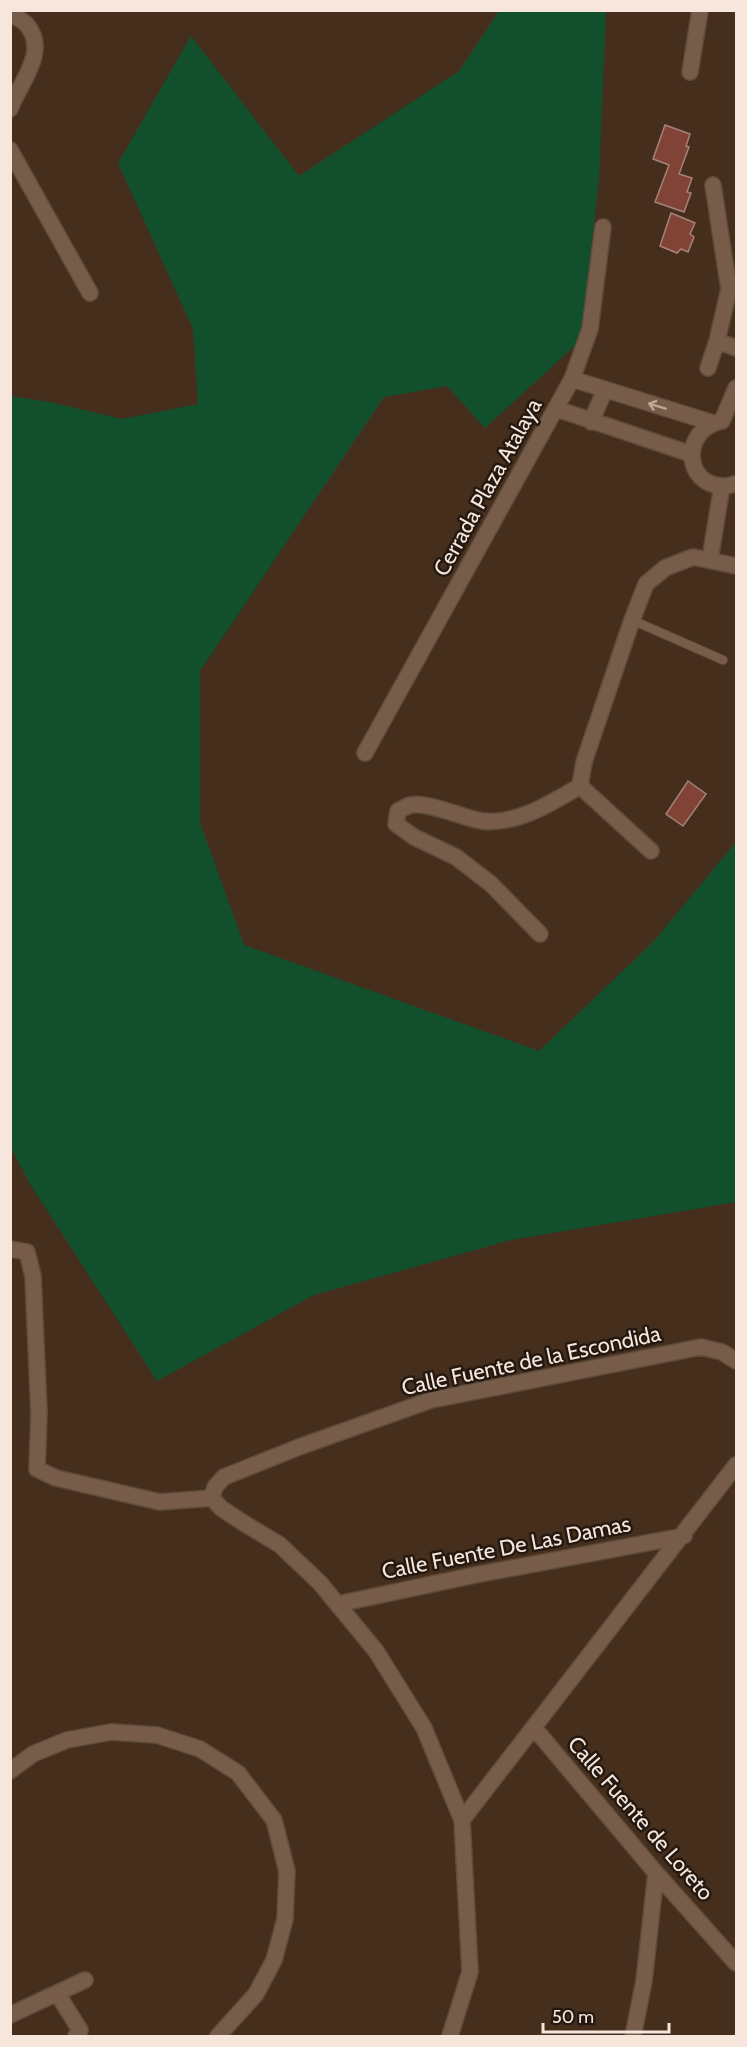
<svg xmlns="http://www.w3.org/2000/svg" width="747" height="2047" font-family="Cabin,sans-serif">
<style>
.green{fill:#12502d}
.building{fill:#804335;stroke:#a6827a;stroke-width:1.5}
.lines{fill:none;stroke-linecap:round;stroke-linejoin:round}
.service-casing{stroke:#604c3c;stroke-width:10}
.minor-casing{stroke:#604c3c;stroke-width:18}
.service{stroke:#775d49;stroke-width:8}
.minor{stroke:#775d49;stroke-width:15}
.oneway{stroke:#bda899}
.labels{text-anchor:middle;stroke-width:5;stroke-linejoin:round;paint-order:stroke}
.street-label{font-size:22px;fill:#f6e6db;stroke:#241911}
</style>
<rect width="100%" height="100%" fill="#462e1c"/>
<path class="green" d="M 499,11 L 606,11 L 599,179 L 581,340 L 485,428 L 447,386 L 384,397 L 200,671 L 200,822 L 244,945 L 539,1051 L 654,941 L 736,842 L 736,1202 L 511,1240 L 314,1295 L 157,1381 L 30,1184 L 11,1148 L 10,396 L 50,402 L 122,419 L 198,404 L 193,329 L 118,163 L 191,36 L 299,176 L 459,71 Z"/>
<path class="building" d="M 665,125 L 690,134 L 686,146 L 689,147 L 679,174 L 692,178 L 687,192 L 691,193 L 684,212 L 655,202 L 669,165 L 653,159 Z
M 671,213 L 695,223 L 690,234 L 694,237 L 688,252 L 681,249 L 677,253 L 660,246 Z
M 688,781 L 706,794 L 683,826 L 666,814 Z"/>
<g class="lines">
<defs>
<path id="service" d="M 632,620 L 723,660"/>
<path id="minor" d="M 10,14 C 15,17 23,20 27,25 C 49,52 20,82 10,109
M 690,72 L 700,10
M 10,150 L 90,293
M 717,341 L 736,348
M 708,368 L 717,341 L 729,289 L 713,185
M 572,379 L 713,423
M 736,388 L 722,421 C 681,429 683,485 723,486 C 727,487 732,484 736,484
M 557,409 L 691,454
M 591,422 L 605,390
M 710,559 L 722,486
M 365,753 L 572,379 L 590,329 L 603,227
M 651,851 L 580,786 L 584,762 L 632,620 L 646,584 L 665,568 L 693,557 L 736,566
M 540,934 L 491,884 L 456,857 L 414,837 L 396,824 L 398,811 C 401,809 406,807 410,805 C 427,801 463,818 482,821 C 517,825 551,803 580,786
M 10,1249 L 27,1252 L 33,1276 L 39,1413 L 37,1469 L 56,1478 L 160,1502 L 212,1498
M 212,1498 L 221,1508 L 242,1522 L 280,1545 L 320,1583 L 376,1651 L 424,1728 L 462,1820 L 470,1972 L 450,2036
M 212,1498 L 215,1487 L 224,1477 L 299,1447 L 431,1400 L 701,1347 L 722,1352 L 736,1361
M 338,1604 L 475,1575 L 684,1536
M 535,1729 L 656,1873 L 736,1963
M 10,1771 L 33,1754 L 67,1740 L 111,1732 L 157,1735 L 200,1749 L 238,1773 L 274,1820 L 287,1871 L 285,1919 L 274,1960 L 256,1994 L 218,2036
M 462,1820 L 736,1465
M 57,1993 L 80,2030 L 76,2036
M 10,2015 L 85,1980
M 633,2036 L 644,1981 L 656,1873"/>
</defs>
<use href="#service" class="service-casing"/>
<use href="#minor" class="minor-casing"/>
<use href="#service" class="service"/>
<use href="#minor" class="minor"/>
</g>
<defs><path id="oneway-shaft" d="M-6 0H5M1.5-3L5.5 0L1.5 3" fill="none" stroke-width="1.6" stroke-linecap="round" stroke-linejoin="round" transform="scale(1.5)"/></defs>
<use class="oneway" href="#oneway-shaft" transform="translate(657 406) rotate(-163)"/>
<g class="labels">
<g class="street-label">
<text transform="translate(487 487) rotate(-61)" y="8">Cerrada Plaza Atalaya</text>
<text transform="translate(531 1360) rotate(-12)" y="8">Calle Fuente de la Escondida</text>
<text transform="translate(506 1547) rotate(-11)" y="8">Calle Fuente De Las Damas</text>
<text transform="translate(641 1818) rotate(49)" y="8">Calle Fuente de Loreto</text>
</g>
</g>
<rect width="747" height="2047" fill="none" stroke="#f6e6db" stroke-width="24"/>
<path d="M543 2023v9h126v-9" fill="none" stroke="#f6e6db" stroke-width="3"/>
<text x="552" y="2023" font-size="18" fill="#f6e6db" stroke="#241911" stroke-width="4.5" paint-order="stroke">50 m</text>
</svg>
